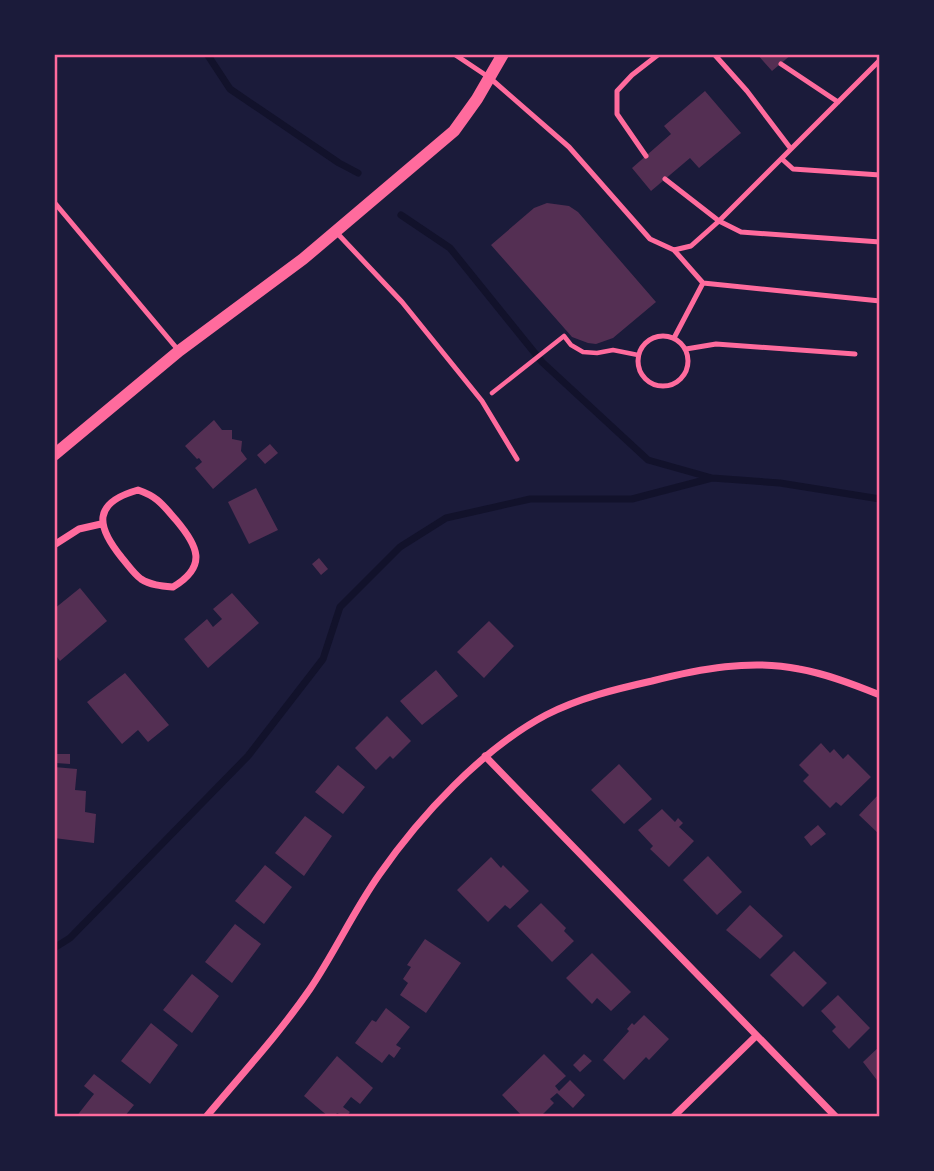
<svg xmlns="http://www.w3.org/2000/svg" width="934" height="1171" font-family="'Exo 2',sans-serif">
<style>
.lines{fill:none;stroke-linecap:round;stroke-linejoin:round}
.stream{stroke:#12122b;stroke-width:7}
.building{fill:#542f53}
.path{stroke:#ff6b9d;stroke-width:4.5}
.service{stroke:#ff6b9d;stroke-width:5}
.minor{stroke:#ff6b9d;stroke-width:7}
.tertiary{stroke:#ff6b9d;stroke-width:12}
.neatline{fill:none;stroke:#ff6b9d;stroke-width:2.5}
</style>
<rect width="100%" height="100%" fill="#1b1b3a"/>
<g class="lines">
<path class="stream" d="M 207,54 L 230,89 L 339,163 L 358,173
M 401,215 L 450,248 L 542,362 L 648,460 L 712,478 L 780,483 L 880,499
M 54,948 L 70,938 L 248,756 L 323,659 L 340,607 L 400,547 L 446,518 L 530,499 L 632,499 L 712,478"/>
</g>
<path class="building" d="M 757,54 L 792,54 L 772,71 Z
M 705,91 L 741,133 L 699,168 L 690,158 L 651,191 L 632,168 L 671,134 L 664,126 Z
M 547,203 L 569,206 L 578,212 L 656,302 L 613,338 L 596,344 L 588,343 L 572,337 L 491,245 L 534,208 Z
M 214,420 L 222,430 L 232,430 L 232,439 L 242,441 L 241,451 L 247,459 L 213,489 L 195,468 L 202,462 L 199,458 L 197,459 L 185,446 Z
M 270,444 L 278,453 L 265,464 L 257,455 Z
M 256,488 L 278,530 L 249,544 L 228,502 Z
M 319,558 L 328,569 L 321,575 L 312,564 Z
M 80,588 L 107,621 L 60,661 L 54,653 L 54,609 Z
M 232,593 L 259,623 L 208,668 L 184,639 L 207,619 L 213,627 L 222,619 L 213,609 Z
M 489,621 L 514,646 L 484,678 L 457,652 Z
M 436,670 L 458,696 L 422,725 L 400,701 Z
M 125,673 L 169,725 L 148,742 L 138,730 L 122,744 L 87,702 Z
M 387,716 L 411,741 L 393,759 L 390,756 L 376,770 L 355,748 Z
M 821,743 L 830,753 L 834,749 L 843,759 L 848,754 L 871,777 L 841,806 L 836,802 L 830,808 L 803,781 L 809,775 L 799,765 Z
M 57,754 L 70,754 L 70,764 L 56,763 Z
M 619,764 L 652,799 L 624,824 L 591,790 Z
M 338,765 L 365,787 L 343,814 L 315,792 Z
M 54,767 L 77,769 L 75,790 L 86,791 L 85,812 L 96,814 L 94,843 L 54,838 Z
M 880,793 L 880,835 L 859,815 Z
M 662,809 L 675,822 L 678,818 L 683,823 L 679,827 L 694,841 L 669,867 L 650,849 L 653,846 L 638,830 Z
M 305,816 L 332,836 L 304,876 L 275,853 Z
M 818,825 L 826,834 L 811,846 L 804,837 Z
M 708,856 L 742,892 L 717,915 L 683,880 Z
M 491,857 L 501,868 L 503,865 L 529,891 L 510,909 L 505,905 L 488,922 L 457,890 Z
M 265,865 L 292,887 L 264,924 L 235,901 Z
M 541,903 L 566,928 L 564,931 L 574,941 L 552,962 L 517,926 Z
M 750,905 L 783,936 L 760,959 L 726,930 Z
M 235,924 L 261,944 L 232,983 L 205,962 Z
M 425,939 L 461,963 L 426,1013 L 400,995 L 408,983 L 403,979 L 411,967 L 407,965 Z
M 794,951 L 827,983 L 803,1007 L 770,975 Z
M 592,953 L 631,992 L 611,1011 L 597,998 L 592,1004 L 566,978 Z
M 192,974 L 219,996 L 192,1033 L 163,1010 Z
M 838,995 L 870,1028 L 849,1049 L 832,1031 L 836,1027 L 821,1011 Z
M 386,1008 L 410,1027 L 396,1045 L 401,1048 L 394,1058 L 389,1054 L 382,1063 L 355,1043 L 372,1020 L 376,1022 Z
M 644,1015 L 669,1039 L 649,1060 L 646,1057 L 624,1080 L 603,1060 L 629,1031 L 627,1029 L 632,1023 L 634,1025 Z
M 151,1023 L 178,1045 L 150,1084 L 121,1061 Z
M 880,1046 L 880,1084 L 863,1062 Z
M 544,1054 L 566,1076 L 555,1086 L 559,1091 L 570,1080 L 585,1095 L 573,1108 L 557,1093 L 550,1099 L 554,1103 L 540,1117 L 523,1117 L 502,1095 Z
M 584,1054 L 592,1061 L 580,1072 L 573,1065 Z
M 337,1056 L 373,1088 L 360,1104 L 351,1097 L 343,1107 L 350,1112 L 346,1117 L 337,1113 L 334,1117 L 329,1117 L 304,1096 Z
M 94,1074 L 134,1105 L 124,1117 L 76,1117 L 94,1094 L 84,1086 Z"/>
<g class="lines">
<path class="path" d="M 492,393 L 564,336 L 571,345 L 583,352 L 597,353 L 613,350 L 638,355"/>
<path class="service" d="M 454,54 L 490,78 L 569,147 L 650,239 L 674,250 L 691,246 L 719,221 L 880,60
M 714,54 L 747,91 L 791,149
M 781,64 L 838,102
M 646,156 L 617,114 L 617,91 L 632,75 L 659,54
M 782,159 L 793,169 L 880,175
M 665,179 L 719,221 L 741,232 L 880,242
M 54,202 L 179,351
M 337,233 L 402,302 L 482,401 L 517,459
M 674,250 L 703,283 L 880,301
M638 361a25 25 0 1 1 50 0a25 25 0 1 1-50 0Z
M 674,338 L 703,283
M 686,349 L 716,344 L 855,354"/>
<path class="minor" d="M 138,490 C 158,497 162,504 176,520 C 198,546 208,566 173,587 C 162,586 150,585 141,579 C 134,574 128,565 122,558 C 96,526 92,503 138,490 Z
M 54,545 L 79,529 L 101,524
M 485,756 L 836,1117
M 206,1117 C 241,1075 279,1034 310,989 C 335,952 353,912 379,875 C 420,816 482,749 546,715 C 579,698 616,689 652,681 C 699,669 751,659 799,669 C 827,674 853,684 880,695
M 673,1117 L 756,1036"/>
<path class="tertiary" d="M 54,455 L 179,351 L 303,259 L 454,131 L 477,99 L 503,54"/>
</g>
<rect width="934" height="1171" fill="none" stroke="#1b1b3a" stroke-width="112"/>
<rect x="56" y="56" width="822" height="1059" class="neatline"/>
</svg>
